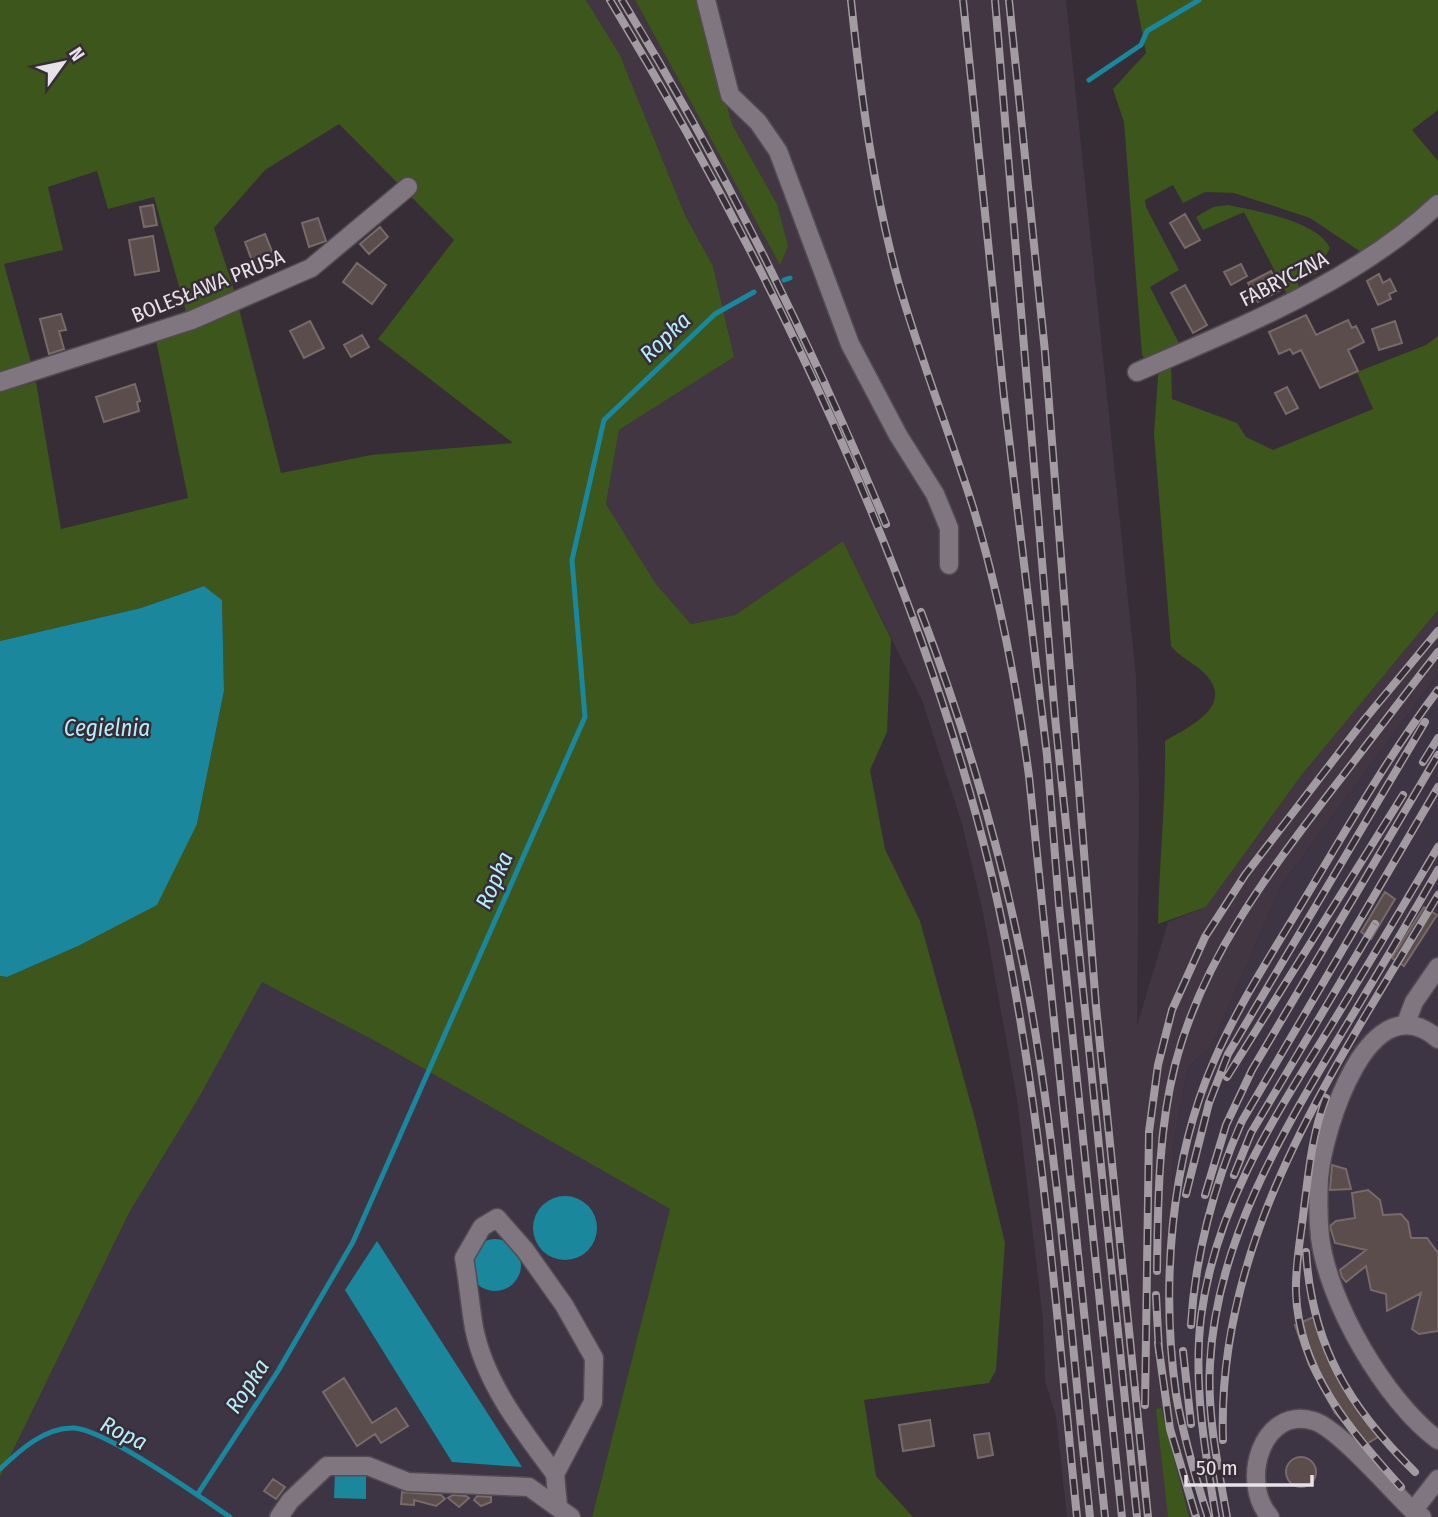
<svg xmlns="http://www.w3.org/2000/svg" width="1438" height="1517" font-family="'Fira Sans Condensed',sans-serif">
<style>
.built{fill:#423642}
.industrial{fill:#3d3444}
.green{fill:#3c561c}
.water{fill:#1a879c}
.lines{fill:none;stroke-linecap:round;stroke-linejoin:round}
.stream{stroke:#1a879c;stroke-width:5}
.building{fill:#5b4d4c;stroke:#786a68;stroke-width:2}
.minor-casing{stroke:#524b52;stroke-width:21}
.minor{stroke:#7f7680;stroke-width:18}
.rail-casing{stroke:#a29ca2;stroke-width:8}
.rail{stroke:#362d36;stroke-width:5;stroke-dasharray:16;stroke-linecap:butt}
.labels{text-anchor:middle;stroke-width:5;stroke-linejoin:round;paint-order:stroke}
.street-label{font-size:21px;fill:#e7e2e7;stroke:#362d36}
.water-label{font-size:23px;font-style:italic;fill:#b5edfb;stroke:#362d36}
</style>
<rect width="100%" height="100%" fill="#362d36"/>
<path class="built" d="M 586,0 L 635,0 L 780,264 L 777,204 L 732,124 L 698,0 L 1066,0 L 1136,677 L 1139,792 L 1137,1026 L 1168,922 L 1206,907 L 1300,777 L 1438,610 L 1438,674 L 1281,886 L 1211,1047 L 1188,1067 L 1174,1141 L 1166,1333 L 1179,1437 L 1200,1517 L 1067,1517 L 1056,1416 L 1045,1381 L 1043,1320 L 1017,1099 L 983,912 L 962,824 L 922,700 L 843,541 L 735,615 L 691,624 L 656,584 L 606,504 L 619,430 L 734,357 L 713,266 L 685,215 L 620,55 Z"/>
<path class="industrial" d="M 1438,674 L 1438,1517 L 1200,1517 L 1179,1437 L 1166,1333 L 1174,1141 L 1188,1067 L 1211,1047 L 1281,886 Z
M 262,981 L 377,1042 L 670,1209 L 592,1517 L 0,1517 L 0,1477 L 129,1213 L 201,1094 Z"/>
<path class="green" d="M 0,0 L 586,0 L 620,55 L 685,215 L 713,266 L 734,357 L 619,430 L 606,504 L 656,584 L 691,624 L 735,615 L 843,541 L 891,639 L 887,732 L 870,770 L 885,849 L 920,921 L 975,1119 L 1005,1243 L 996,1370 L 989,1383 L 864,1400 L 876,1476 L 913,1517 L 592,1517 L 670,1209 L 377,1042 L 262,982 L 201,1094 L 129,1213 L 0,1477 L 0,976 L 7,977 L 76,947 L 197,824 L 224,691 L 222,600 L 204,586 L 141,608 L 0,641 L 0,392 L 36,382 L 61,529 L 188,498 L 156,340 L 239,309 L 281,473 L 371,455 L 513,443 L 378,339 L 454,240 L 339,124 L 265,170 L 214,228 L 236,296 L 187,315 L 154,197 L 108,209 L 97,171 L 48,187 L 63,250 L 4,264 L 32,366 L 0,377 Z
M 635,0 L 698,0 L 732,124 L 777,204 L 788,246 L 780,265 Z
M 1136,0 L 1438,0 L 1438,110 L 1412,130 L 1438,161 L 1438,196 L 1364,254 L 1310,218 L 1234,193 L 1205,192 L 1183,203 L 1173,185 L 1145,200 L 1146,207 L 1179,270 L 1150,287 L 1181,347 L 1145,358 L 1142,355 L 1124,122 L 1113,89 L 1146,53 Z
M 1228,205 C 1257,211 1317,221 1330,248 L 1316,274 L 1298,281 L 1299,291 L 1289,298 L 1244,212 L 1203,230 L 1196,217 L 1213,207 Z
M 1438,336 L 1438,610 L 1300,777 L 1206,907 L 1158,924 C 1159,863 1166,803 1165,741 C 1191,726 1239,704 1201,670 C 1190,661 1180,657 1171,646 L 1154,434 L 1158,376 L 1164,365 L 1171,362 L 1172,399 L 1237,423 L 1246,437 L 1273,450 L 1373,409 L 1357,372 L 1426,345 Z
M 1161,1408 L 1189,1517 L 1168,1517 L 1156,1409 Z"/>
<path class="water" d="M 204,586 L 222,600 L 224,691 L 197,824 L 157,905 L 76,947 L 7,977 L 0,976 L 0,641 L 141,608 Z
M533 1228a32 32 0 1 1 64 0a32 32 0 1 1-64 0Z
M469 1265a26 26 0 1 1 52 0a26 26 0 1 1-52 0Z
M 377,1241 L 522,1467 L 452,1462 L 345,1290 Z
M 335,1473 L 366,1473 L 366,1499 L 334,1498 Z"/>
<g class="lines">
<path class="stream" d="M 1089,80 L 1141,45 L 1147,31 L 1199,0
M 784,280 L 790,278
M 0,1469 C 20,1450 45,1427 74,1428 C 106,1430 200,1497 230,1517
M 197,1495 L 278,1371 L 353,1242 L 585,717 L 572,560 L 604,420 L 715,314 L 754,292"/>
</g>
<path class="building" d="M 153,205 L 157,225 L 144,227 L 140,207 Z
M 1185,214 L 1200,240 L 1185,248 L 1170,223 Z
M 318,218 L 326,241 L 309,247 L 302,223 Z
M 380,227 L 388,237 L 369,254 L 360,244 Z
M 265,234 L 276,261 L 255,269 L 245,242 Z
M 153,236 L 159,271 L 135,275 L 129,240 Z
M 357,263 L 386,285 L 372,304 L 343,282 Z
M 1241,264 L 1247,276 L 1231,285 L 1224,272 Z
M 1271,271 L 1281,290 L 1258,302 L 1248,283 Z
M 1379,274 L 1383,283 L 1390,279 L 1396,291 L 1389,294 L 1391,299 L 1378,305 L 1367,281 Z
M 1185,285 L 1207,325 L 1193,333 L 1171,293 Z
M 61,314 L 66,330 L 59,331 L 64,349 L 49,354 L 40,319 Z
M 1306,315 L 1316,335 L 1348,320 L 1352,328 L 1356,326 L 1364,342 L 1348,350 L 1358,371 L 1320,388 L 1301,350 L 1293,354 L 1290,349 L 1279,354 L 1269,332 Z
M 310,321 L 324,348 L 304,358 L 290,331 Z
M 1395,321 L 1402,343 L 1379,350 L 1372,329 Z
M 362,335 L 369,347 L 351,357 L 344,345 Z
M 135,384 L 140,401 L 137,402 L 139,411 L 104,422 L 96,397 Z
M 1287,387 L 1298,408 L 1286,414 L 1275,393 Z
M 1385,892 L 1395,899 L 1371,939 L 1361,932 Z
M 1424,907 L 1437,915 L 1404,966 L 1392,958 Z
M 1332,1165 L 1346,1169 L 1351,1189 L 1330,1190 Z
M 1368,1190 L 1380,1200 L 1383,1215 L 1401,1214 L 1408,1222 L 1411,1238 L 1427,1238 L 1438,1253 L 1438,1331 L 1419,1334 L 1412,1329 L 1421,1293 L 1387,1311 L 1386,1294 L 1371,1290 L 1366,1266 L 1346,1282 L 1342,1277 L 1340,1270 L 1366,1250 L 1335,1243 L 1330,1226 L 1336,1221 L 1355,1218 L 1352,1193 Z
M 1316,1316 L 1344,1384 L 1381,1435 L 1365,1445 L 1335,1413 L 1309,1365 L 1295,1325 Z
M 344,1378 L 372,1423 L 396,1408 L 408,1426 L 381,1443 L 375,1434 L 357,1446 L 323,1392 Z
M 930,1420 L 934,1446 L 903,1451 L 899,1425 Z
M 989,1433 L 993,1455 L 978,1458 L 974,1435 Z
M1286 1472a15 15 0 1 1 30 0a15 15 0 1 1-30 0Z
M 273,1479 L 285,1487 L 276,1499 L 264,1491 Z
M 402,1492 L 441,1495 L 445,1499 L 436,1506 L 414,1500 L 414,1505 L 401,1504 Z
M 453,1495 L 466,1496 L 469,1498 L 459,1507 L 448,1498 Z
M 477,1496 L 491,1497 L 491,1502 L 481,1506 L 474,1500 Z"/>
<g class="lines">
<defs>
<path id="minor" d="M 706,0 L 730,95 L 758,122 L 778,151 L 850,344 L 898,435 L 935,494 L 949,528 L 949,565
M 1137,372 C 1242,326 1353,283 1438,204
M 0,382 L 192,320 L 311,268 L 408,187
M 1406,1023 L 1414,1002 L 1438,967
M 1438,1039 C 1369,979 1323,1130 1319,1178 C 1318,1197 1318,1218 1320,1237 C 1328,1302 1385,1401 1438,1440
M 555,1474 C 522,1430 485,1383 474,1328 C 470,1304 468,1281 464,1258 L 482,1227 L 497,1218 L 525,1250 L 564,1305 L 594,1358 L 593,1402 L 555,1474 L 558,1506
M 279,1517 L 290,1501 L 327,1466 L 368,1466 L 408,1482 L 529,1487 L 571,1517
M 1270,1517 C 1239,1482 1262,1405 1314,1421 C 1339,1429 1391,1490 1413,1511
M 1422,1517 L 1413,1511 L 1438,1479"/>
</defs>
<use href="#minor" class="minor-casing"/>
<use href="#minor" class="minor"/>
<defs>
<path id="rail" d="M 610,0 C 771,267 919,573 992,877 C 1041,1087 1055,1303 1077,1517
M 622,0 C 724,167 811,343 886,524
M 851,0 C 861,95 873,189 898,281 C 920,358 949,431 973,507 C 999,593 1017,687 1029,776 L 1105,1517
M 963,0 L 1004,397 L 1047,755 L 1059,905 L 1122,1517
M 995,0 L 1055,717 L 1137,1517
M 1009,0 L 1045,352 L 1096,1006 L 1148,1517
M 921,612 C 966,731 1002,854 1026,979 C 1059,1156 1071,1338 1090,1517
M 1423,762 L 1438,738
M 1227,1077 L 1403,795
M 1326,1098 C 1312,1134 1309,1170 1304,1208 C 1301,1236 1295,1265 1296,1293 C 1299,1372 1351,1431 1401,1487
M 1234,1175 L 1251,1133 L 1375,924
M 1186,1194 L 1209,1103 L 1228,1054 L 1425,722
M 1205,1195 L 1226,1125 L 1252,1070 L 1438,755
M 1306,1252 C 1312,1346 1349,1407 1415,1472
M 1157,1271 C 1158,1202 1158,1132 1175,1065 C 1202,960 1266,876 1331,791 C 1367,745 1402,698 1438,652
M 1156,1295 L 1159,1352
M 1191,1325 C 1195,1256 1214,1184 1242,1121 L 1438,787
M 1158,1343 L 1170,1429 L 1196,1517
M 1183,1351 L 1191,1424
M 1145,1405 L 1149,1132 L 1158,1065 L 1172,1010 L 1205,937 L 1245,875 L 1365,719 L 1438,631
M 1223,1440 C 1216,1234 1338,1064 1438,895
M 1208,1517 C 1195,1476 1183,1436 1176,1394 C 1161,1287 1170,1160 1214,1061 C 1239,1003 1275,949 1307,895 C 1349,825 1389,755 1438,690
M 1216,1517 C 1205,1451 1193,1384 1201,1317 C 1215,1207 1275,1116 1332,1024 C 1368,965 1403,906 1438,847
M 1227,1517 C 1218,1466 1207,1415 1210,1364 C 1216,1242 1282,1133 1343,1031 C 1375,978 1407,924 1438,870"/>
</defs>
<use href="#rail" class="rail-casing"/>
<use href="#rail" class="rail"/>
</g>
<g class="labels">
<g class="street-label">
<text transform="translate(1284 279) rotate(-27)" y="7">FABRYCZNA</text>
<text transform="translate(208 286) rotate(-22)" y="7">BOLESŁAWA PRUSA</text>
</g>
<g class="water-label">
<text transform="translate(665 337) rotate(-44)" y="8">Ropka</text>
<text x="107" y="736">Cegielnia</text>
<text transform="translate(494 880) rotate(-66)" y="8">Ropka</text>
<text transform="translate(247 1386) rotate(-57)" y="8">Ropka</text>
<text transform="translate(124 1433) rotate(26)" y="8">Ropa</text>
</g>
</g>
<g transform="translate(63 63) rotate(57)" stroke="#362d36" stroke-width="5" paint-order="stroke">
<path d="M0-5L12 26L0 18L-12 26Z" fill="#e7e2e7"/>
<text y="-10" font-size="19" font-weight="bold" text-anchor="middle" fill="#e7e2e7">N</text>
</g>
<path d="M1186 1475v10h126v-10" fill="none" stroke="#e7e2e7" stroke-width="3.5"/>
<text x="1196" y="1475" font-size="21" fill="#e7e2e7" stroke="#362d36" stroke-width="5" paint-order="stroke">50 m</text>
</svg>
